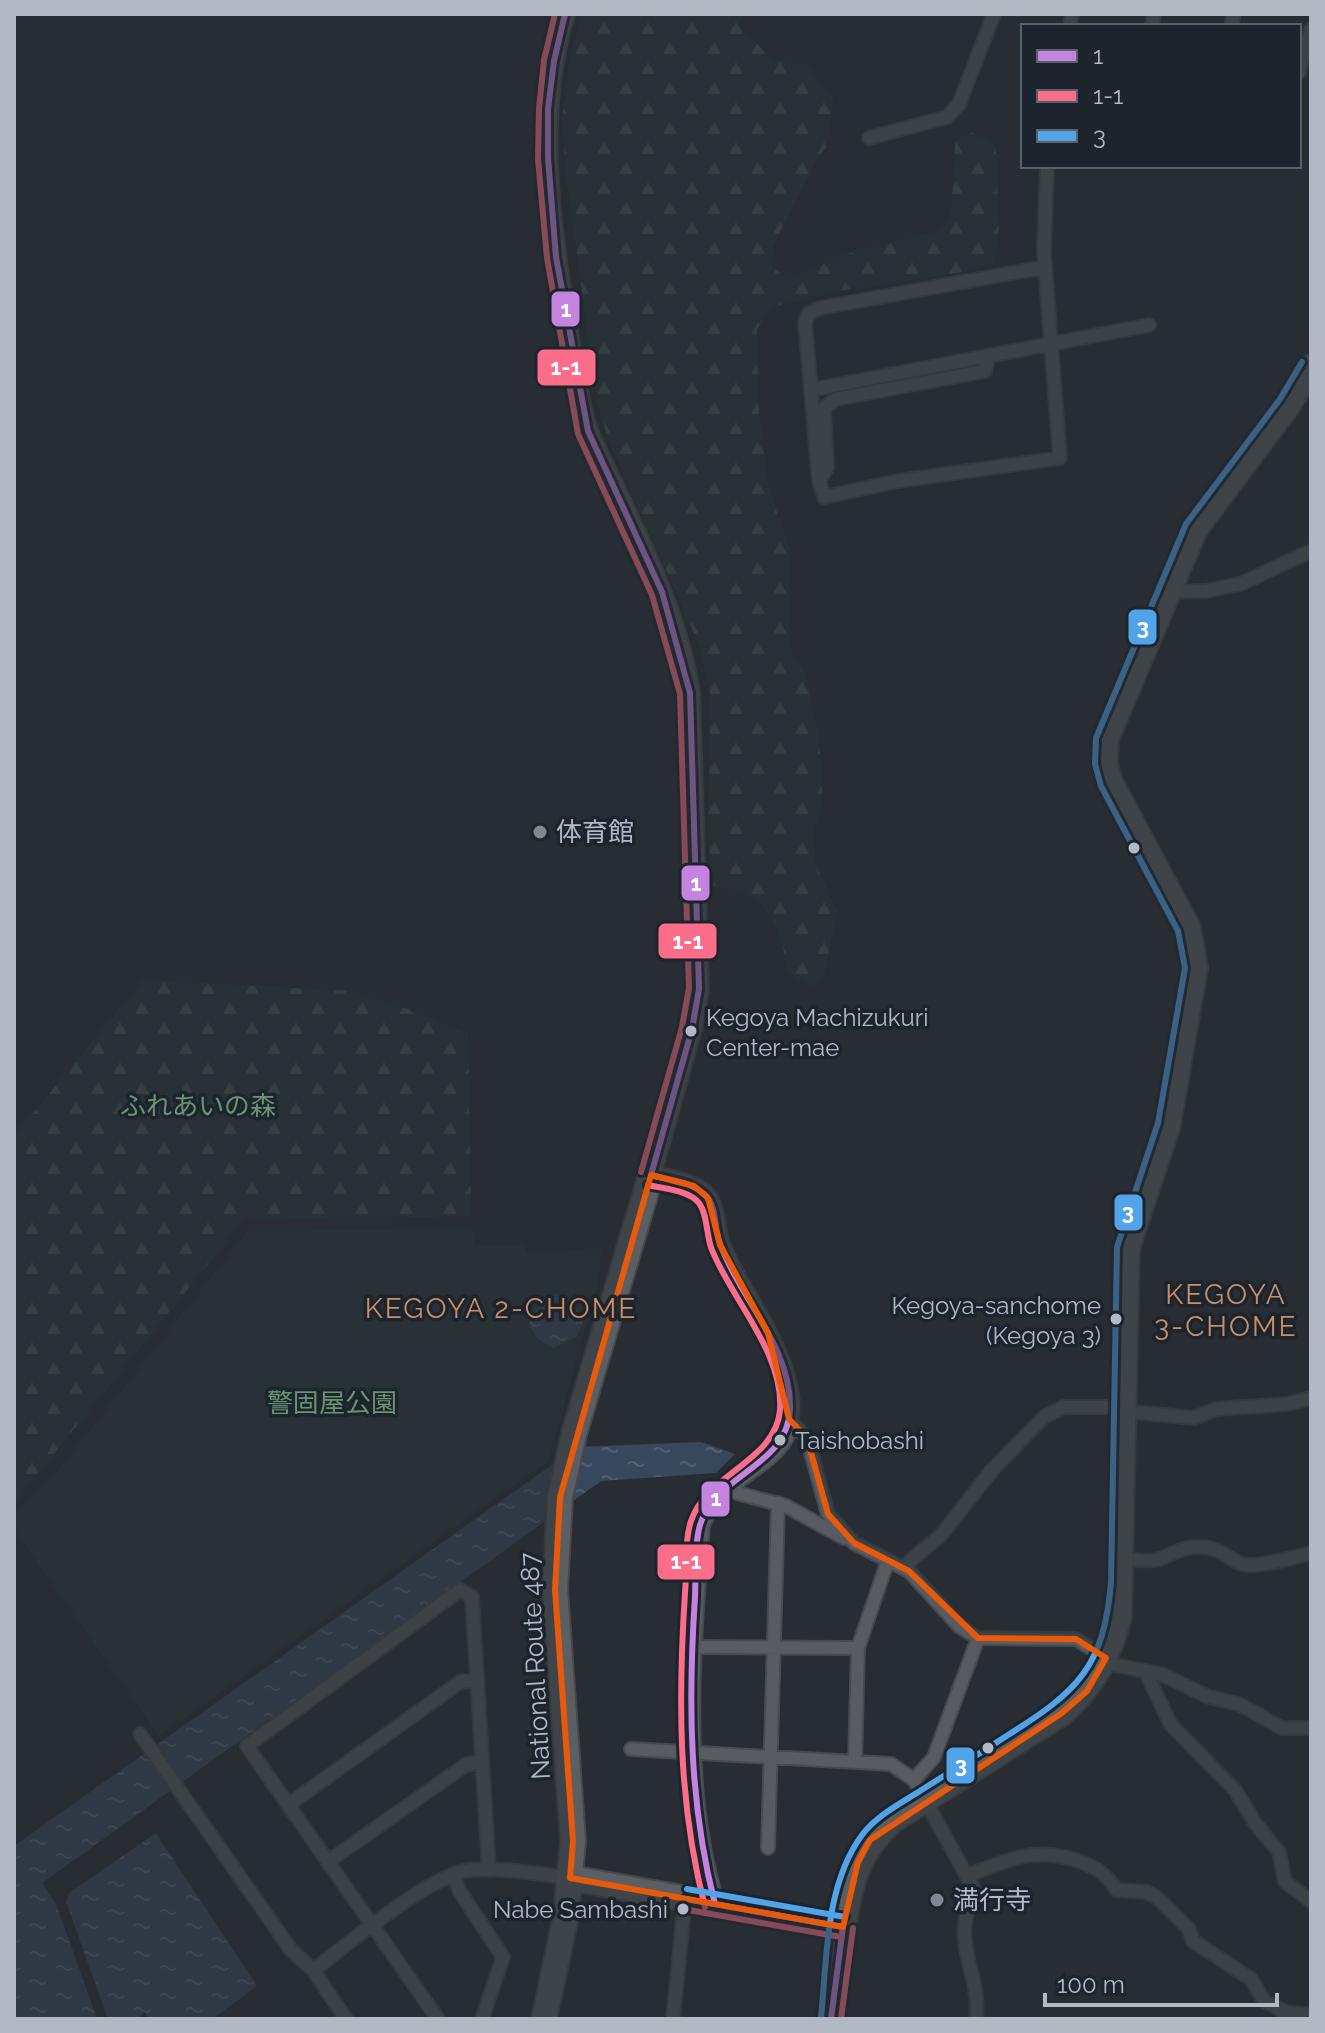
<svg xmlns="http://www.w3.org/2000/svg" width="1325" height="2033" font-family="Raleway,'Noto Sans JP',sans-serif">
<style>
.forest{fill:url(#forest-firs)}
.green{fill:#28393a}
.water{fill:url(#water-ripples)}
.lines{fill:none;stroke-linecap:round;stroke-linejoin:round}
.street-casing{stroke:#46494e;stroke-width:16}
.secondary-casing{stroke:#46494e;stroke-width:22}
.highway-casing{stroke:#45494f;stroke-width:28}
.street{stroke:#585b61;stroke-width:12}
.secondary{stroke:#565a60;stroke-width:18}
.highway{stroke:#5c5f62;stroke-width:24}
.bus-1-casing{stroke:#1c242d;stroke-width:12}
.bus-2-casing{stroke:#1c242d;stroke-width:12}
.bus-3-casing{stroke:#1c242d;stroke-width:12}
.bus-1{stroke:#c483df;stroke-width:6}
.bus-2{stroke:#fb6d88;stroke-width:6}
.bus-3{stroke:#53a3e8;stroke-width:6}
.marked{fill:none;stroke:#e8590c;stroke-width:6;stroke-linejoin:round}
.poi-dot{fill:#828892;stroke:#1c242d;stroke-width:3}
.bus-dot{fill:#b2b9c5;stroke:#1c242d;stroke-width:3}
.labels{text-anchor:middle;stroke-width:7;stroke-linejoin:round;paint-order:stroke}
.bus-label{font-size:24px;fill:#b2b9c5;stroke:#1c242d;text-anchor:start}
.poi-label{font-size:26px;fill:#b2b9c5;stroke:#1c242d;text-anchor:start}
.park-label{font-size:26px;fill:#6b9473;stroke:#1c242d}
.street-label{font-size:26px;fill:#b2b9c5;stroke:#1c242d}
.neighbourhood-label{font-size:28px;letter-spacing:2px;fill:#cb8f66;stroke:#1c242d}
.line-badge{stroke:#1c242d;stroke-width:3}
.badge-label{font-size:22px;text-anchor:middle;font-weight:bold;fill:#fff}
</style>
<defs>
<pattern id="forest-firs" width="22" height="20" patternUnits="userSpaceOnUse" patternTransform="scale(2)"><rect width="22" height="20" fill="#28393a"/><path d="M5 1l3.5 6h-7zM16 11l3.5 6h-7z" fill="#455455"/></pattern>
<pattern id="water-ripples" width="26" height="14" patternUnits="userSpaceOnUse" patternTransform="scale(2)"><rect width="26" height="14" fill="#38485c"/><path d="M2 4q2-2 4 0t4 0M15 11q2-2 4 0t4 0" fill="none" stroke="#526072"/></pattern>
</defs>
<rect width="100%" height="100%" fill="#282d33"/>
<path class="forest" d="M 582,14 L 744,14 L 739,27 L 774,60 L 805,64 L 833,96 L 827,146 L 815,162 L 773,246 L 772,265 L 786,279 L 855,251 L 940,231 L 951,218 L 955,141 L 972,132 L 996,146 L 999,228 L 994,262 L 969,271 L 826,293 L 770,308 L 757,330 L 758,403 L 768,486 L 789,547 L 789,647 L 805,674 L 819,738 L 823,804 L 814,827 L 815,863 L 837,911 L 824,975 L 810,986 L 788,972 C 778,921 769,893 713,886 L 708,835 L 710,693 L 701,650 L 607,436 L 597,401 L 566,173 L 562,118 L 570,57 Z
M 143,980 L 348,991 L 411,1010 L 468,1034 L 471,1216 L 244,1220 L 14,1503 L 14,1136 Z"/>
<path class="green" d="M 468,1228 L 473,1230 L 475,1245 L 525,1245 L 526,1252 L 602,1250 L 598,1280 L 549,1460 L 159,1736 L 14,1529 L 14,1514 L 59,1469 L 249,1230 Z"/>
<path class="water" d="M 555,1293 L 573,1302 L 583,1322 L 577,1337 L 553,1348 L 537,1338 L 529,1324 L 541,1300 Z
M 701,1442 L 735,1454 L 716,1473 L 601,1481 L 42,1883 L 56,1904 L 97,2019 L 14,2019 L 14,1846 L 577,1447 Z
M 156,1833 L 257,1986 L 212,2019 L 150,2019 L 144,2012 L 137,2019 L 108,2019 L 66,1902 L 69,1893 Z"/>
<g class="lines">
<defs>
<path id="street" d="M 1070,26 L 1072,14
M 1152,26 L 1154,14
M 1231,26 L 1234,14
M 1299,72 L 1311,30
M 869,138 L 947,117 L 959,104 L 994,14
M 1045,267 L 820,308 L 808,314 L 805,323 L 819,481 L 824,497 L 898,481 L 1060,458 L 1044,252 L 1047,166
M 811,390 L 1149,325
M 819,481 L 827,468 L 824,408 L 836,399 L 985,371 L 988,358
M 1167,592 L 1205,591 L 1240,584 L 1311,551
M 1124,1411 L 1194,1418 L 1216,1409 L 1288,1404 L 1311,1398
M 789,1419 L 807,1438 L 828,1514 L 854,1543 L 909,1571 L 960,1627 L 978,1638 L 1076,1639 L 1106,1658
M 722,1489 L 786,1506 L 844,1538
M 1121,1559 C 1132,1559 1148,1563 1159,1559 C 1173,1554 1183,1546 1200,1547 C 1218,1547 1223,1555 1239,1563 C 1253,1570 1294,1557 1311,1553
M 903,1567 L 942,1534 L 992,1470 L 1045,1416 L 1064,1407 L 1124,1407
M 694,1647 L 858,1648
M 1104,1663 L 1161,1674 L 1209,1697 L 1239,1704 L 1282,1728 L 1311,1728
M 1145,1671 L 1171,1725 L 1235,1790 L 1255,1823 L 1279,1852 L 1285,1882 L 1311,1901
M 140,1734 L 291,1950 L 313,1970 L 346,2019
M 631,1749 L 891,1764 L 914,1780 L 976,1893 C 947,1939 982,1973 976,2019
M 855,1762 L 858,1648 L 887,1563
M 914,1780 L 934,1757 L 978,1638
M 288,1805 L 460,1682 L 477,1680
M 768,1848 L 778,1503
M 329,1861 L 467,1764 L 482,1762
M 453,1875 L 460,1892 L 503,1957 L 482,2019
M 968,1875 C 985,1869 1003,1861 1021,1857 C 1051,1849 1102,1861 1116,1890 L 1147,1892 L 1155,1896 L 1189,1929 L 1193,1941 L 1251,1979 L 1264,2001 L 1285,2012 L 1311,2015
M 313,1970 C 348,1945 430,1874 470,1870 C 503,1867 537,1874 570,1878
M 438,2019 L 247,1746 L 460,1590 L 472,1597 L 489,1870
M 673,2019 L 685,1899"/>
<path id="secondary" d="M 565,14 C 527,138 560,277 580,402 L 588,431 C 626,515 676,601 690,693 L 699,989 L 692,1029 L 651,1175 C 668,1180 695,1182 707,1197 C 716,1209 715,1231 720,1244 C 740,1297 807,1372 786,1432 C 773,1466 719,1476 700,1525 C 691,1646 678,1788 715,1904
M 831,2019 L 843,1927"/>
<path id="highway" d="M 570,1878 L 843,1927 C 851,1880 857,1852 893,1820 L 1062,1713 C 1094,1684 1108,1658 1119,1617 L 1127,1248 L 1168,1125 L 1195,968 L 1188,928 L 1110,782 L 1105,763 L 1106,739 L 1195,529 L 1288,405 L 1311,367
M 544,2019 L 566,1916 L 573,1841 L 555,1590 L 560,1497 L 574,1434 L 651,1175"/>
</defs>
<use href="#street" class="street-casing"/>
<use href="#secondary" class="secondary-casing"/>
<use href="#highway" class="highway-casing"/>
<use href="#street" class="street"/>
<use href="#secondary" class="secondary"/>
<use href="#highway" class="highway"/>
<defs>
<path id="bus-1" d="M 565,14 L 554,61 L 548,109 L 548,158 L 556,257 L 588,431 L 662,592 L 690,693 L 699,989 L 692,1029 L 651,1175
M 651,1175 C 669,1180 694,1181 707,1197 C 717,1209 714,1228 720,1243 C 739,1298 792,1347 790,1409 C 788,1467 715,1474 700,1525 C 694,1546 696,1575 695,1597 C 688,1701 689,1803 715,1904
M 685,1899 L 843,1927
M 831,2019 L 843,1927"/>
<path id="bus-2" d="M 555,14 L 544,60 L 539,109 L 538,159 L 547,258 L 578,434 L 652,595 L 680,694 L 689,988 L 682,1027 L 641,1172
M 648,1185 C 664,1189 689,1190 699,1203 C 708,1215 706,1236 712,1250 C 732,1300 784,1353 780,1410 C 776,1461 707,1473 691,1521 C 684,1542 687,1571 685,1593 C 678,1700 678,1803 705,1907
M 683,1909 L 841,1937
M 841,2019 L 853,1928"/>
<path id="bus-3" d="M 687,1889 L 845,1917
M 821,2018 C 827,1959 825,1885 862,1835 C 876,1816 901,1803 920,1791 C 950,1772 979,1754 1008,1735 C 1078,1691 1104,1667 1111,1582 L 1117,1247 L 1158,1123 L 1185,968 L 1178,931 L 1101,786 L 1095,764 L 1096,738 L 1186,524 L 1280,399 L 1302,362"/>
</defs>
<use href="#bus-1" class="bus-1-casing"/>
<use href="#bus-2" class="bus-2-casing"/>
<use href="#bus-3" class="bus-3-casing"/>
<use href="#bus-1" class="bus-1"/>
<use href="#bus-2" class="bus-2"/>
<use href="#bus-3" class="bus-3"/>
</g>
<path d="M0 0H1325V2033H0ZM 651,1175 L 694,1186 L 708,1198 L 720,1245 L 768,1333 L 789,1419 L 807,1438 L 828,1514 L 854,1543 L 909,1571 L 978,1638 L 1076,1639 L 1106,1658 L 1087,1691 L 1062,1713 L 870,1840 L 858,1862 L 843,1927 L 570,1878 L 573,1841 L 555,1590 L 560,1497 Z" fill="#282d33" fill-opacity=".55" fill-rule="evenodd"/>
<path class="marked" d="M 651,1175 L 694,1186 L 708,1198 L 720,1245 L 768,1333 L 789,1419 L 807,1438 L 828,1514 L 854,1543 L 909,1571 L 978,1638 L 1076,1639 L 1106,1658 L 1087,1691 L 1062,1713 L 870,1840 L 858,1862 L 843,1927 L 570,1878 L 573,1841 L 555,1590 L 560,1497 Z"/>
<g class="poi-dot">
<circle cx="540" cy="832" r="8"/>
<circle cx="937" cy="1900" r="8"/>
</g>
<g class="bus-dot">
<circle cx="1134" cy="848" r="7"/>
<circle cx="691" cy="1031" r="7"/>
<circle cx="1116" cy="1319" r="7"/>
<circle cx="780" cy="1440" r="7"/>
<circle cx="988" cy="1748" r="7"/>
<circle cx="683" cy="1909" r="7"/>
</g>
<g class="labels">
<g class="bus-label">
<text x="706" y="1026">Kegoya Machizukuri<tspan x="706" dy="30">Center-mae</tspan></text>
<text x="1101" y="1314" text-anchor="end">Kegoya-sanchome<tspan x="1101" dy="30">(Kegoya 3)</tspan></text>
<text x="795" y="1449">Taishobashi</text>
<text x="668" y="1918" text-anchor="end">Nabe Sambashi</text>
</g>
<g class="poi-label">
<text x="556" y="841">体育館</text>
<text x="953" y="1909">満行寺</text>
</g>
<g class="park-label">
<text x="198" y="1115">ふれあいの森</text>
<text x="332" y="1412">警固屋公園</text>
</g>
<g class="street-label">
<text transform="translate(535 1666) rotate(-93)" y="9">National Route 487</text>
</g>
<g class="neighbourhood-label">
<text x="1226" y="1304">KEGOYA<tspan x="1226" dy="32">3-CHOME</tspan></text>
<text x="501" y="1318">KEGOYA 2-CHOME</text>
</g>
</g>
<g class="line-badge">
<rect x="550" y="290" width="31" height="38" rx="8" fill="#c483df"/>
<rect x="536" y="348" width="61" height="39" rx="8" fill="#fb6d88"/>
<rect x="1127" y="608" width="31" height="38" rx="8" fill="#53a3e8"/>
<rect x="680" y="864" width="31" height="38" rx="8" fill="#c483df"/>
<rect x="657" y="922" width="61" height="38" rx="8" fill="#fb6d88"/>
<rect x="1113" y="1193" width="31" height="39" rx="8" fill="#53a3e8"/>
<rect x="700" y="1480" width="31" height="38" rx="8" fill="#c483df"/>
<rect x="656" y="1543" width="60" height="38" rx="8" fill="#fb6d88"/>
<rect x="945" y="1746" width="31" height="39" rx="8" fill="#53a3e8"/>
</g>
<g class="badge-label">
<text x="566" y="317">1</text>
<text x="566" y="375">1-1</text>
<text x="1143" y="635">3</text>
<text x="696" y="891">1</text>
<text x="688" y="949">1-1</text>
<text x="1128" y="1220">3</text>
<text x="716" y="1506">1</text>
<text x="686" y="1569">1-1</text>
<text x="961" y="1773">3</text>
</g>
<rect width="1325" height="2033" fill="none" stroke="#b2b9c5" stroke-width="32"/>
<rect x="1021" y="24" width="280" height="144" fill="#1c242d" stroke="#58606a" stroke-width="2"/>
<rect x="1037" y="50" width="40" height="12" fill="#c483df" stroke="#58606a" stroke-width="2"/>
<text x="1093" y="64" font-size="24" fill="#b2b9c5">1</text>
<rect x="1037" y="90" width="40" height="12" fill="#fb6d88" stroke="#58606a" stroke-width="2"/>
<text x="1093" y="104" font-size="24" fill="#b2b9c5">1-1</text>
<rect x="1037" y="130" width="40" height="12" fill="#53a3e8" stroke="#58606a" stroke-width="2"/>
<text x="1093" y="144" font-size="24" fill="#b2b9c5">3</text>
<path d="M1045 1993v12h232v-12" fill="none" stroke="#b2b9c5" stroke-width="4"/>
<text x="1057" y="1993" font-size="24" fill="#b2b9c5" stroke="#1c242d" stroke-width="6" paint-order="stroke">100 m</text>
</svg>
